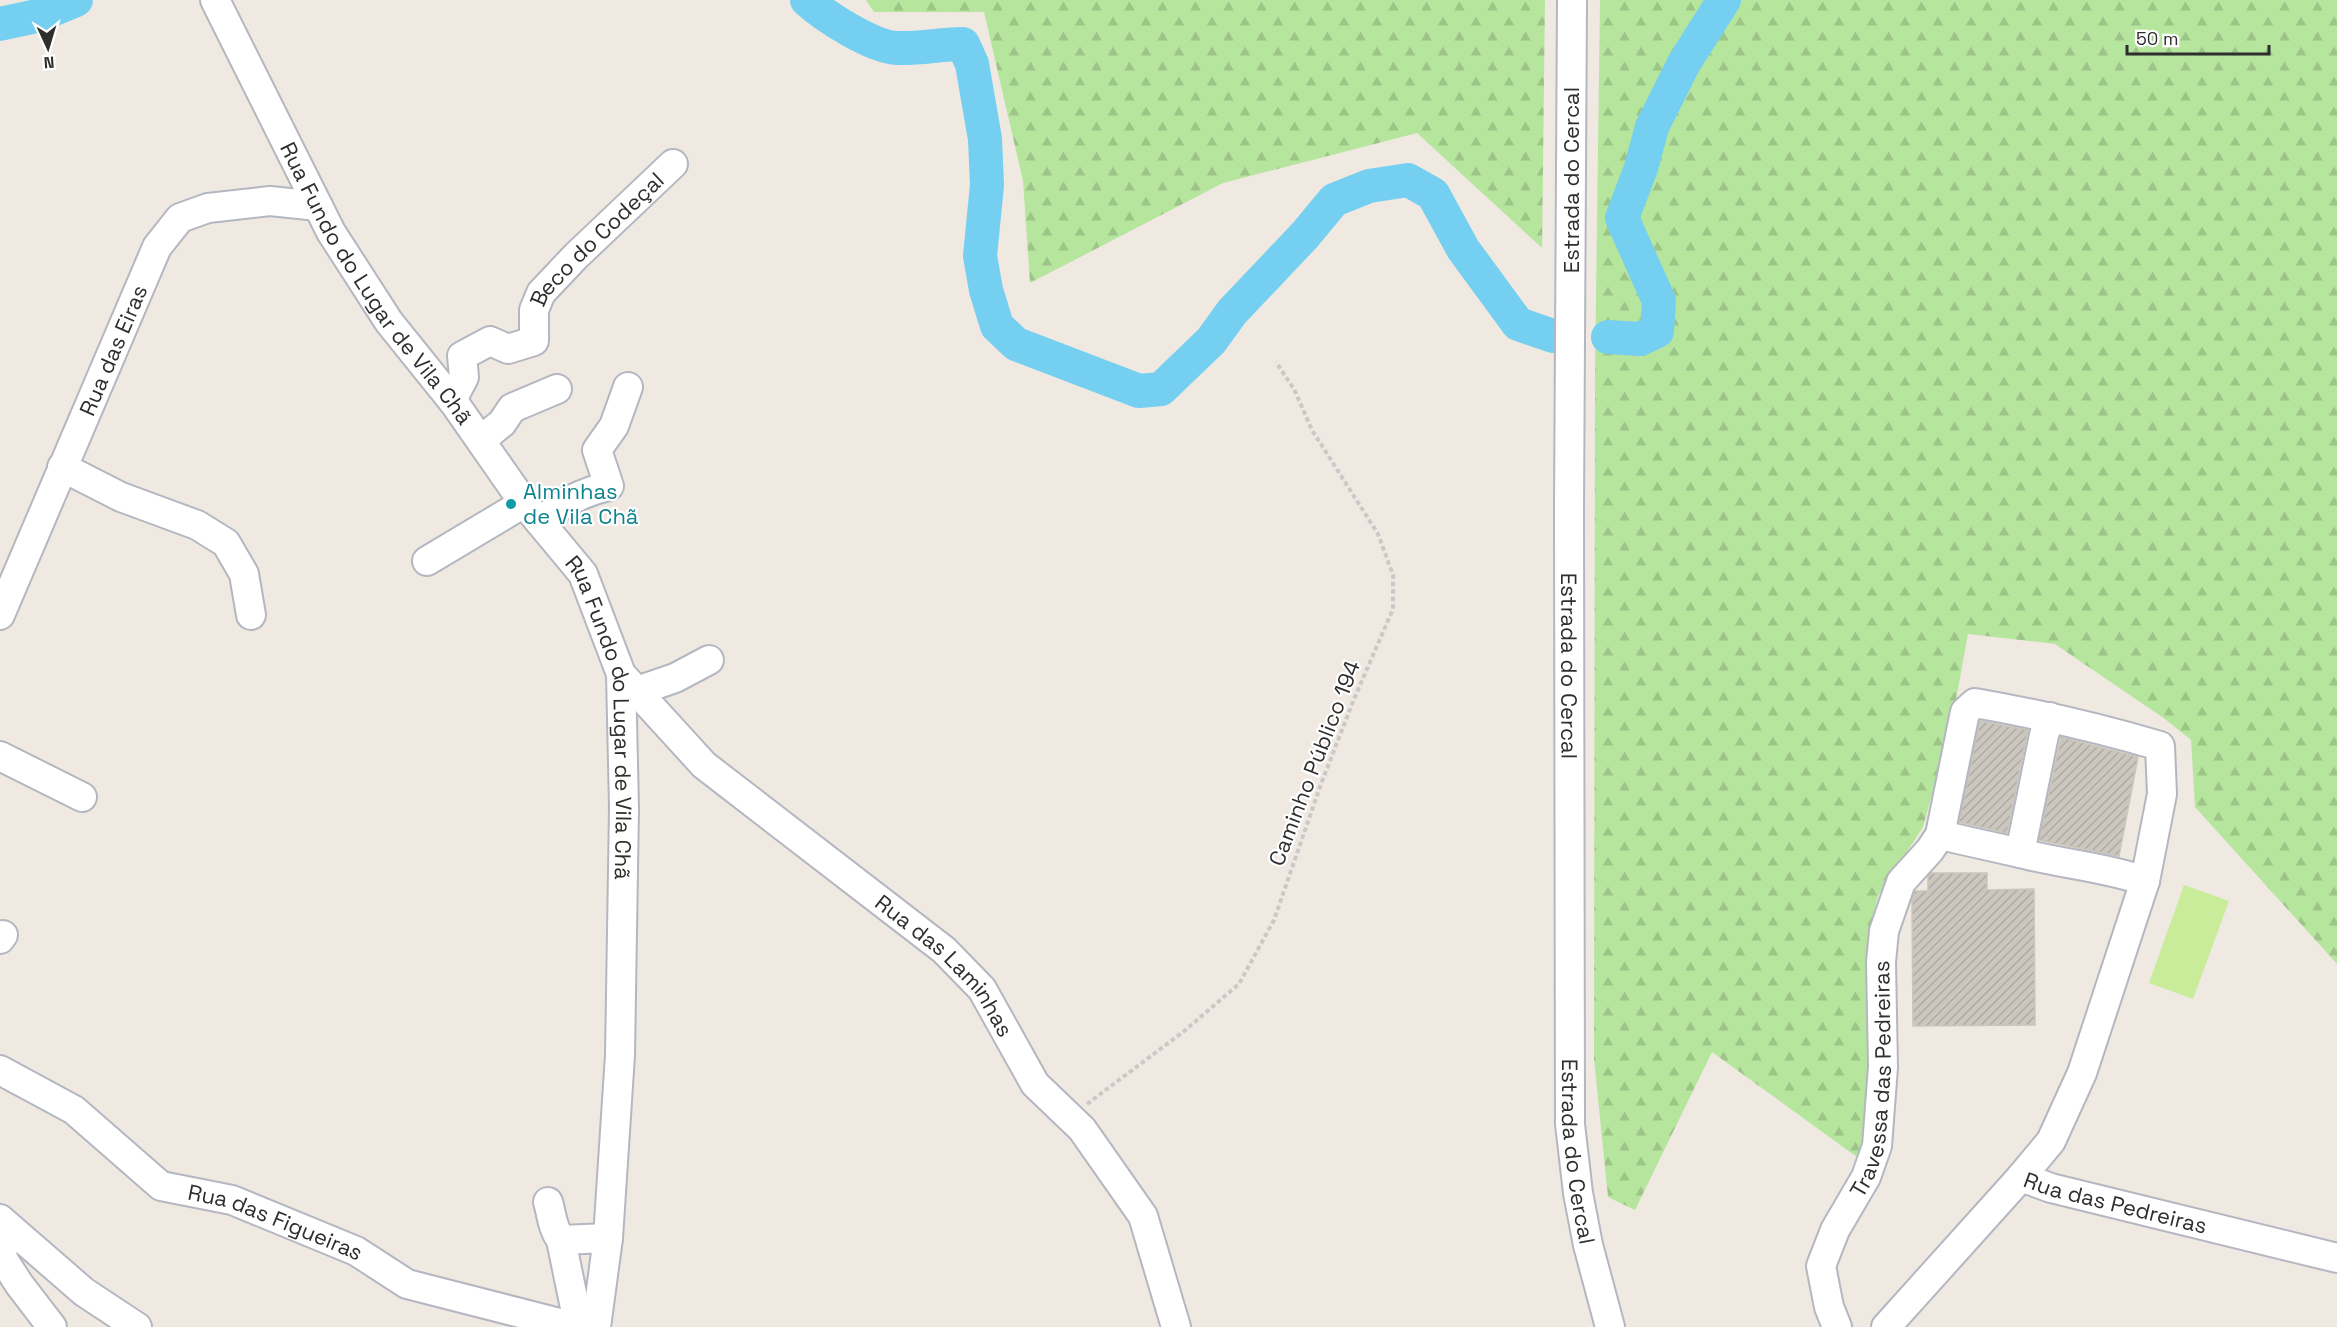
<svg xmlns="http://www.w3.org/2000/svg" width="2337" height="1327" font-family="'Space Grotesk',sans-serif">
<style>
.forest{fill:url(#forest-firs)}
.pitch{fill:#c9ec9a}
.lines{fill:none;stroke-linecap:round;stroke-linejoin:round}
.river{stroke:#75cff0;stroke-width:34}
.building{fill:url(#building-hatch);stroke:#cbc5ba;stroke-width:1.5}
.minor-casing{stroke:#b4b7c1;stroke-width:32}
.path{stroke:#c9c9c9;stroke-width:4;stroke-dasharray:4.5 3;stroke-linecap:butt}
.minor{stroke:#fff;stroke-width:28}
.culture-dot{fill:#0f9aa8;stroke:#fff;stroke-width:2}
.labels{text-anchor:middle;stroke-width:4.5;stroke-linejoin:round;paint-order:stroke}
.street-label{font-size:22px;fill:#2e2e2e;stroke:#fff}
.culture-label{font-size:22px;fill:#0d838f;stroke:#fff;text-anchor:start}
</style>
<defs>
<pattern id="forest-firs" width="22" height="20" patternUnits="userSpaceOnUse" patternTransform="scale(1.5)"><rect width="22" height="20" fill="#b6e59e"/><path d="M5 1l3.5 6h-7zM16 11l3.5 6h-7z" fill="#9dc588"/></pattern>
<pattern id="building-hatch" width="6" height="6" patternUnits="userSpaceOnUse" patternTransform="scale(1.5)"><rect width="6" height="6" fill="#cbc7bf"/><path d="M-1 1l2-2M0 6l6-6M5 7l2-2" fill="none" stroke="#afaba4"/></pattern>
</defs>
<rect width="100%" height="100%" fill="#efe9e1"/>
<path class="forest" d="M 866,0 L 1545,0 L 1542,248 L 1417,133 L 1223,183 L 1030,283 L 1023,181 L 984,12 L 874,12 Z
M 1600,0 L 2337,0 L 2337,964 L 2195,807 L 2191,740 L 2165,719 L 2055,644 L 1968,634 L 1952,721 L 1923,827 L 1878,896 L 1868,933 L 1870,1082 L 1861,1160 L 1712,1052 L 1635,1210 L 1608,1197 L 1594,1059 L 1595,374 Z"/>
<path class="pitch" d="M 2184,885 L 2229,901 L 2193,999 L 2149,983 Z"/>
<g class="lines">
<path class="river" d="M 807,0 C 825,17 873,47 897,48 C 919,49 941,44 963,44 L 972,64 L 985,139 L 987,185 L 980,256 L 986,290 L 997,326 L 1016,344 L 1139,391 L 1161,389 L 1211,341 L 1232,312 L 1305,235 L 1334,200 L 1369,186 L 1408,180 L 1433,194 L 1463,249 L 1518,324 L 1553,336
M 0,24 L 37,16 L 76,0
M 1608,337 L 1640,339 L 1657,331 L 1659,301 L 1622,218 L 1641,168 L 1652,127 L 1684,63 L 1724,0"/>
</g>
<path class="building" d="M 1980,721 L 2028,730 L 2007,833 L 1959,822 Z
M 2061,737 L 2138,757 L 2119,856 L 2039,840 Z
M 1931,873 L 1987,873 L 1987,890 L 2034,889 L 2035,1025 L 1913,1026 L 1912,900 L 1915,891 L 1928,891 L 1928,877 Z"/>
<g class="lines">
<defs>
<g id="minor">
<path id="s1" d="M 215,0 L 331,232 L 389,322 L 455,404 L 524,503 L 583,574 L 621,674 L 624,808 L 620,1055 L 608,1238 L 596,1327"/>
<path id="s2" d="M 1572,0 L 1569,511 L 1570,1124 L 1578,1193 L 1588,1245 L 1610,1327"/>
<path id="s3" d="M 452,400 L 464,377 L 462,356 L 490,341 L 508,349 L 534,341 L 534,310 L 541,293 L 576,256 L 673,164"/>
<path d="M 481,440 L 502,423 L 512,408 L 557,389"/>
<path d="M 62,467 L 121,497 L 197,525 L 226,543 L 244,574 L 251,615"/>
<path d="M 540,522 C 562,503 580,493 609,486 L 597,450 L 614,426 L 628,387"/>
<path d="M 427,561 L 524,503"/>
<path id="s4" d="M 0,615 L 157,247 L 180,218 L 208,208 L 270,201 L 318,206"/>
<path id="s5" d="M 621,674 L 704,765 L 944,950 L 982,989 L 1035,1084 L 1082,1129 L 1143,1216 L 1176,1327"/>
<path d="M 637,691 L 675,678 L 709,660"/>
<path d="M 2050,717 L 2044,735 L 2020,853 C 2061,864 2105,867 2145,881"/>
<path d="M 0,756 L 82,797"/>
<path d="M 1940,835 L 2020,853"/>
<path d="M 0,939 L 3,935"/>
<path id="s6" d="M 0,1070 L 74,1110 L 161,1186 L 232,1200 L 356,1251 L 407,1284 L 575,1327"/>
<path d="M 548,1202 C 552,1215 552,1228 561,1240"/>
<path d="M 0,1219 L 84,1292 L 137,1327"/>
<path d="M 0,1228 L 3,1259 L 19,1284 L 52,1327"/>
<path d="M 579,1327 L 561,1240 L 608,1238"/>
<path id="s7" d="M 1837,1327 L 1829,1307 L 1821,1266 L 1835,1230 L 1866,1177 L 1877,1146 L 1883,1067 L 1881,962 L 1884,931 L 1901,882 L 1930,850 L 1940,835 L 1965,712 L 1975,703 C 2038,714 2099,728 2160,746 L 2162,794 L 2145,881 L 2082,1073 L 2051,1141 L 2021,1177"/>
<path id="s8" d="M 1886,1327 L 2021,1177 L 2051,1188 L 2337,1258"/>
</g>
</defs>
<use href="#minor" class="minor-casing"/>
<path class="path" d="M 1087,1104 L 1183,1032 L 1239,984 L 1274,920 L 1321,784 L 1354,699 L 1393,609 L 1393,575 L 1378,534 L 1312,430 L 1294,389 L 1276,362"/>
<use href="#minor" class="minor"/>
</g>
<circle class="culture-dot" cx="511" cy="504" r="6"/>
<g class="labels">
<g class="street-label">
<text transform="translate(1571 180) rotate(-90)" y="8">Estrada do Cercal</text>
<text dy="8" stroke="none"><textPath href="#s3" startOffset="252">Beco do Codeçal</textPath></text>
<text dy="8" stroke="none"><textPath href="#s1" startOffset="327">Rua Fundo do Lugar de Vila Chã</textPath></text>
<text dy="8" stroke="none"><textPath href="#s4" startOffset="288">Rua das Eiras</textPath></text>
<text dy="8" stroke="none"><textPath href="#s2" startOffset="666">Estrada do Cercal</textPath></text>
<text dy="8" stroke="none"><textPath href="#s1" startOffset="831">Rua Fundo do Lugar de Vila Chã</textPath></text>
<text transform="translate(1314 763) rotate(-69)" y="8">Caminho Público 194</text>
<text dy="8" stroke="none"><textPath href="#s5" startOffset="438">Rua das Laminhas</textPath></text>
<text dy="8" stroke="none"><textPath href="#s7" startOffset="262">Travessa das Pedreiras</textPath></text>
<text dy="8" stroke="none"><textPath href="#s2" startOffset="1152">Estrada do Cercal</textPath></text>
<text dy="8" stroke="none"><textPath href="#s8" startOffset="300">Rua das Pedreiras</textPath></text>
<text dy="8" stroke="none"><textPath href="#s6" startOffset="320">Rua das Figueiras</textPath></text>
</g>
<g class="culture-label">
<text x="523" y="499">Alminhas<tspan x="523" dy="25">de Vila Chã</tspan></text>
</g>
</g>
<g transform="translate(48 48) rotate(176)" stroke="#ffffff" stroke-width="4.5" paint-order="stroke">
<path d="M0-4.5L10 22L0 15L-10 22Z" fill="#2e2e2e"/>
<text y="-9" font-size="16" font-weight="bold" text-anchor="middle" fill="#2e2e2e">N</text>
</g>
<path d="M2127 45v9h142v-9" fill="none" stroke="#2e2e2e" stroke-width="3"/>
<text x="2136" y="45" font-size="18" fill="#2e2e2e" stroke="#ffffff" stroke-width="4.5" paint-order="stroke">50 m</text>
</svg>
